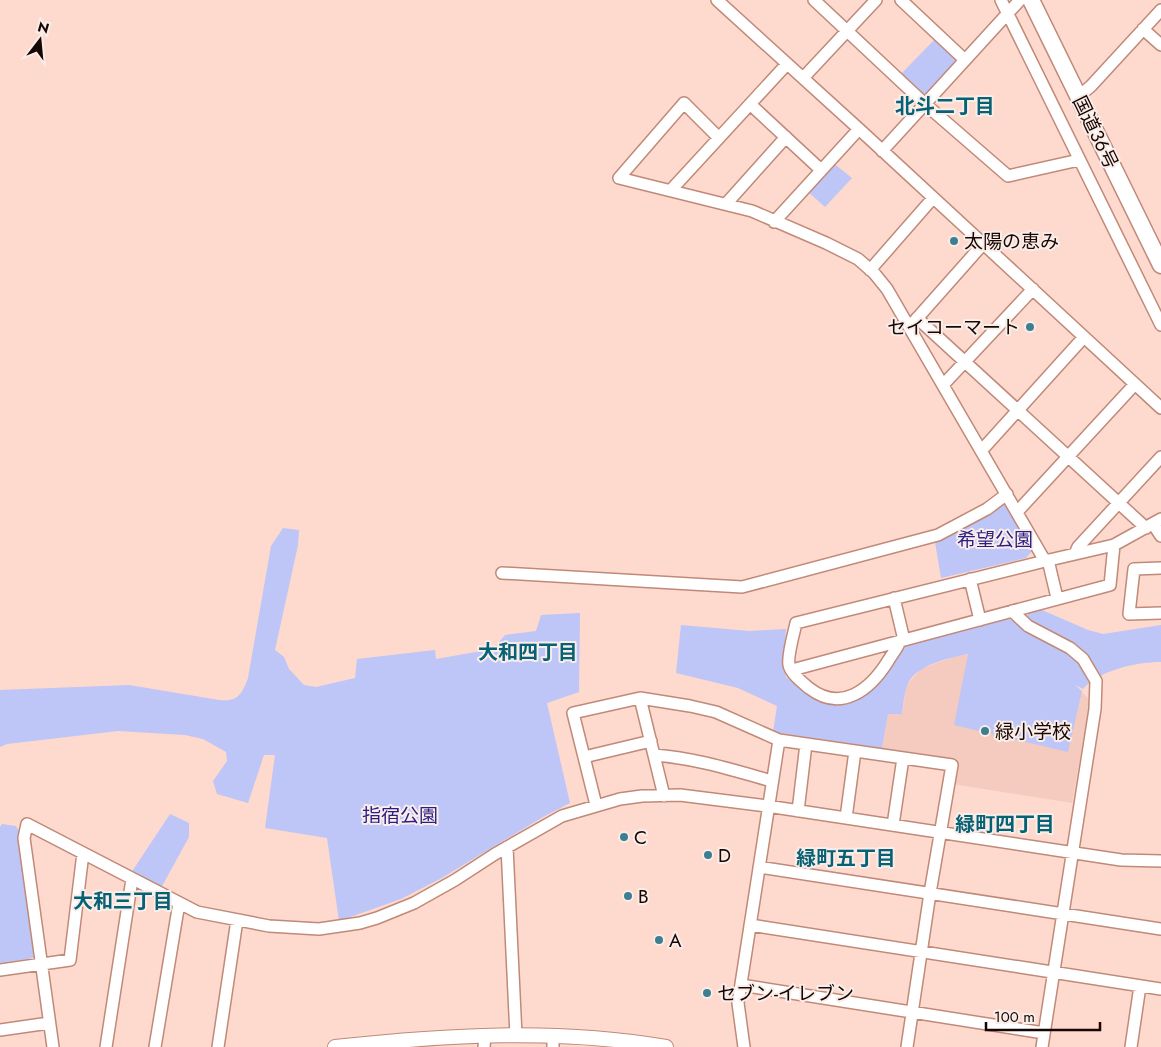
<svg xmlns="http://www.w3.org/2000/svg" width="1161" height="1047" font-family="Jost,'Noto Sans JP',sans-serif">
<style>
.built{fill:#f4cbbe}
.green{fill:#bec5f7}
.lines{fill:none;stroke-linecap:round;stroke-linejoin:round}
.minor-casing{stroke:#c08978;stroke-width:14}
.major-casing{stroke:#c08978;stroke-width:16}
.highway-casing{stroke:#c08978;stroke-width:19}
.minor{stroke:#fff;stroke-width:11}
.major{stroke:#fff;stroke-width:14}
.highway{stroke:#fff;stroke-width:16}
.poi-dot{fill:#3d7e90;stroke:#f9ede9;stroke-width:2}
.labels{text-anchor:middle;stroke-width:4;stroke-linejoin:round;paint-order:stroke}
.street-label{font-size:19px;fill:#180602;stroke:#f9ede9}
.poi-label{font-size:19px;fill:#180602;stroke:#f9ede9;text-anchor:start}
.park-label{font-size:19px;fill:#2a1d86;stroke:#f9ede9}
.neighbourhood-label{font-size:20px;font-weight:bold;fill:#076174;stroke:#f9ede9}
</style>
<rect width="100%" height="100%" fill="#fed9ce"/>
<path class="built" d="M 987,651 L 1059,671 L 1090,700 L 1072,803 L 953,784 L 957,759 L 882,748 L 888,714 L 902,714 L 907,685 L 921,669 L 953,657 Z"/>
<path class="green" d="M 936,38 L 960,60 L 925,97 L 901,74 Z
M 832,162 L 852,178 L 825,207 L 807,191 Z
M 1005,503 L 1033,550 L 1026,558 L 941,578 L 935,542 Z
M 283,528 L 299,530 L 298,545 L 275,650 L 284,657 L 289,669 L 304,685 L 316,687 L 355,678 L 357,659 L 435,650 L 436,659 L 493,649 L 505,635 L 536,631 L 541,615 L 580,613 L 579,692 L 547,703 L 570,803 L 543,817 L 440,879 L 401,899 L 339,921 L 327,838 L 265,828 L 275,755 L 264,755 L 248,803 L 217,794 L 213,781 L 227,761 L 226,752 L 203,739 L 185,735 L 118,731 L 7,744 L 0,747 L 0,690 L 129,685 L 219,700 C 237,702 242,695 248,678 L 271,546 Z
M 1042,610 L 1088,630 L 1103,634 L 1161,625 L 1161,662 C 1136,662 1100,670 1083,689 L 1075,685 L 1082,691 L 1068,752 L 954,725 L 968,654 C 949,658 914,665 907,686 C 904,695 903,705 902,714 L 888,714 L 882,748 L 773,732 L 777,706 L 738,688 L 676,673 L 681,625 L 749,631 L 786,629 L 783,662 L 786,677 L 814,699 L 829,704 L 846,702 L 885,674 L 894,662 L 903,645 L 1006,617 L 1015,622 L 1027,617 L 1028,611 Z
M 170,814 L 189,823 L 189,837 L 161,888 L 131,873 Z
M 2,824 L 16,826 L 20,833 L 34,958 L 0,963 L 0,827 Z"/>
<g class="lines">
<defs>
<path id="minor" d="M 717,0 L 859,129 L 1161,408
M 814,0 L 925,104 L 1008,176 L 1079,160
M 901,0 L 965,60
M 1001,0 L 1161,325
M 1143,29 L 1161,45
M 803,78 L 876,0
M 1078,97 L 1091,86 L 1161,10
M 750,104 L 821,170
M 719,138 L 684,103 L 619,178 L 752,211 L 826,243 L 858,259 L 874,273 L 887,289 L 1045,561
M 882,151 L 1020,0
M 671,190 L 787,64
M 726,204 L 786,137
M 774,222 L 859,129
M 870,270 L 933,198
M 917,318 L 1146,528
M 913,323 L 983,244
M 943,385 L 1033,289
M 981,451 L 1084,337
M 1017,512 L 1135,384
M 1153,524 L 1161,536
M 1075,554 L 1078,547 L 1161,457
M 1048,560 L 1057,598
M 1161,568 L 1134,569 L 1129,614 L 1161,613
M 502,573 L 742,587 L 938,535 L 987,509 L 1007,494
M 970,579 L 980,620
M 894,598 L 904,640
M 1012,611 L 1028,626 L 1070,648 L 1083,659 L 1096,681 L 1095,709 L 1042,1047
M 900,641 C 897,649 892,654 888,661 C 870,690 841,713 809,688 C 803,683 791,674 789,665 C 787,656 794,633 796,623 L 1045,561 L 1114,545 L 1161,519
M 792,670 L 1110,585 L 1114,545
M 640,698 L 664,796
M 654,755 C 695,758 733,770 772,781
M 584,757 L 651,741
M 596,805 L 573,713 L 640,698 L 690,706 L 716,712 L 779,740 L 952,765 L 930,893 L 907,1047
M 798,811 L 806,744
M 846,818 L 855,751
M 893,825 L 903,758
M 507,847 L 516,1036
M 759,867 L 1161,929
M 750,925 L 1161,989
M 0,970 L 70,960 L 83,853
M 741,985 L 1044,1033
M 0,1030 L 49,1023
M 53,1047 L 24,838 L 27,824 L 197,912 L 269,926 L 319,929 L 360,923 L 377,918 L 414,903 L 455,880 L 495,854 L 562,816 L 620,799 L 642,796 L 680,795 L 767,806 L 1121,860 L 1161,861
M 106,1047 L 132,879
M 155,1047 L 179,903
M 218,1047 L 237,920
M 484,1047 L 485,1036
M 553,1047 L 553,1036
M 744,1047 L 738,1003 L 779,740
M 1131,1047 L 1140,986"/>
<path id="major" d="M 335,1047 C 444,1035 557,1028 666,1047"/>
<path id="highway" d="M 1031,0 L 1161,265"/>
</defs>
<use href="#minor" class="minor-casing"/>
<use href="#major" class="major-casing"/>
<use href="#highway" class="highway-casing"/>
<use href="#minor" class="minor"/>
<use href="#major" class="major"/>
<use href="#highway" class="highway"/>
</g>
<g class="poi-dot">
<circle cx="954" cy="241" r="5"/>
<circle cx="1030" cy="327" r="5"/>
<circle cx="985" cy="731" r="5"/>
<circle cx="624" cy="837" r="5"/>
<circle cx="708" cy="855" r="5"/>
<circle cx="628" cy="896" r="5"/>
<circle cx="659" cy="940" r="5"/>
<circle cx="707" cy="993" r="5"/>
</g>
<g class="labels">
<g class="street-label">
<text transform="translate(1096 132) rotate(64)" y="7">国道36号</text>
</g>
<g class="poi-label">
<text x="964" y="248">太陽の恵み</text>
<text x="1020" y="334" text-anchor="end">セイコーマート</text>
<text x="995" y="738">緑小学校</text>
<text x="634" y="844">C</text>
<text x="718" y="862">D</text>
<text x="638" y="903">B</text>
<text x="669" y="947">A</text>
<text x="717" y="1000">セブン-イレブン</text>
</g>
<g class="park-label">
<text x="995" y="546">希望公園</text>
<text x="400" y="822">指宿公園</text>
</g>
<g class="neighbourhood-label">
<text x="945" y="113">北斗二丁目</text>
<text x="528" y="659">大和四丁目</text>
<text x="1005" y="831">緑町四丁目</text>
<text x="846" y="865">緑町五丁目</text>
<text x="123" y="908">大和三丁目</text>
</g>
</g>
<g transform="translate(40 40) rotate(16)" stroke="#f9ede9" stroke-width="4" paint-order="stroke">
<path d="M0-4L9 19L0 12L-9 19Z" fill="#180602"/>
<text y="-8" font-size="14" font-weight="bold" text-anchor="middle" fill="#180602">N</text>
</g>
<path d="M986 1022v8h114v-8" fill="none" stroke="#180602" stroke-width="2.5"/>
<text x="994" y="1022" font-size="15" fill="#180602" stroke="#f9ede9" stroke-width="4" paint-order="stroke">100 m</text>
</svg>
